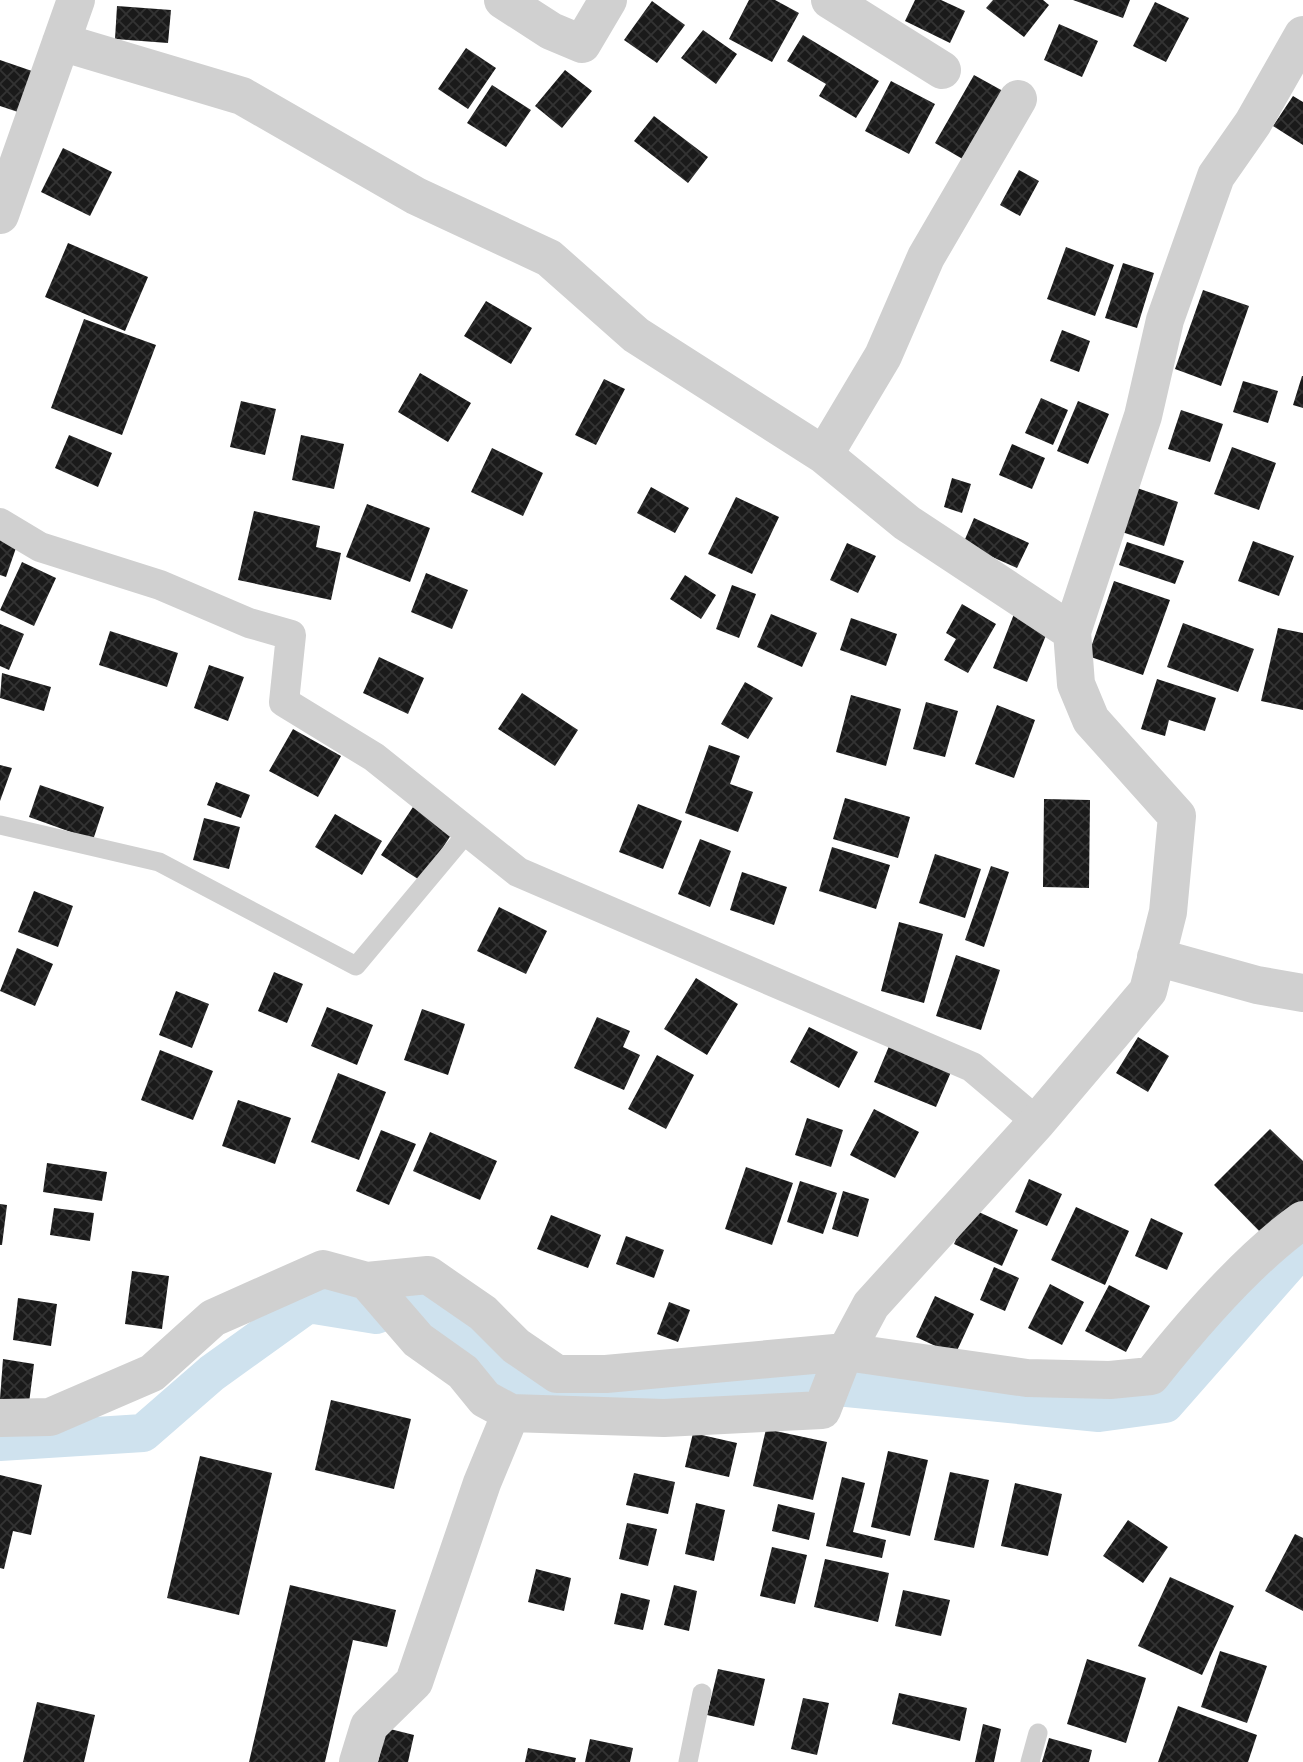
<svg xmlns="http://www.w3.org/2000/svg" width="1303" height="1762" font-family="Raleway,sans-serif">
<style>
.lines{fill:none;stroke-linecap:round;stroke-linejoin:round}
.canal{stroke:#cfe2ee;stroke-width:38}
.building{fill:url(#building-cross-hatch)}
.service{stroke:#d0d0d0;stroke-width:19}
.pedestrian{stroke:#d0d0d0;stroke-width:30}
.minor{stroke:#d0d0d0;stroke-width:38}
</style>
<defs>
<pattern id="building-cross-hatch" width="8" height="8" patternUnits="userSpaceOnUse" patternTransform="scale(1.75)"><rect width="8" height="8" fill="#1a1a1a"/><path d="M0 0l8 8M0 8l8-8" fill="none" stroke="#333"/></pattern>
</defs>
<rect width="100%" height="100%" fill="#fff"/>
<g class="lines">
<path class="canal" d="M 0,1442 L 143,1433 L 212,1373 L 308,1304 L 376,1315 L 410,1302 L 511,1379 L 595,1399 L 796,1383 L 1099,1413 L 1165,1404 L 1303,1247"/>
</g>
<path class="building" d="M 749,0 L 775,0 L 799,13 L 772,62 L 729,39 Z
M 915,0 L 941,0 L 965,11 L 950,43 L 905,21 Z
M 993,0 L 1043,0 L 1049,5 L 1024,37 L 986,8 Z
M 1073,0 L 1130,0 L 1123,18 Z
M 652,1 L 685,25 L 657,63 L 624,40 Z
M 1155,2 L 1189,18 L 1166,62 L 1133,46 Z
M 117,6 L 171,10 L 168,43 L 115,39 Z
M 1059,24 L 1098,41 L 1082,77 L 1044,60 Z
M 703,30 L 737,54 L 716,84 L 681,58 Z
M 803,35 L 879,81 L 856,118 L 819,96 L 826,84 L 787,61 Z
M 466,48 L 496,68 L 468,109 L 438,89 Z
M 0,60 L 32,71 L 18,112 L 0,106 Z
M 565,70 L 592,91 L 562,128 L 535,106 Z
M 974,75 L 1012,96 L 973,165 L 935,143 Z
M 891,81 L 935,104 L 909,154 L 865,131 Z
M 492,85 L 531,110 L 506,147 L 467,123 Z
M 1293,96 L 1303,102 L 1303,145 L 1273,126 Z
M 654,116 L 708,157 L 688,183 L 634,141 Z
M 63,148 L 112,172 L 90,216 L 41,192 Z
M 1019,170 L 1039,181 L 1020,216 L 1000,205 Z
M 68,243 L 148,277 L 125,331 L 45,297 Z
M 1066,247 L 1114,265 L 1095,316 L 1047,299 Z
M 1123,263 L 1154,273 L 1137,328 L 1105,318 Z
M 1203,290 L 1249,306 L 1221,386 L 1175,369 Z
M 486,301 L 532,328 L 511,364 L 464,336 Z
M 84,319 L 156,345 L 122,435 L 51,408 Z
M 1062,330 L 1090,341 L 1079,372 L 1050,361 Z
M 420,373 L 471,403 L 448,442 L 398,412 Z
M 1302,376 L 1303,376 L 1303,408 L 1293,405 Z
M 604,379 L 625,389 L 596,445 L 575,435 Z
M 1243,381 L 1278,391 L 1268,423 L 1233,412 Z
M 1041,398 L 1068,410 L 1053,445 L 1025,433 Z
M 241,401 L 276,409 L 265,455 L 230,447 Z
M 1078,401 L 1109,414 L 1088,464 L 1057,451 Z
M 1181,410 L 1223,424 L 1210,462 L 1168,449 Z
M 69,435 L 112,453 L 98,487 L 55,468 Z
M 301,435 L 344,444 L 334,489 L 292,480 Z
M 1012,444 L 1045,458 L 1032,489 L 999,475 Z
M 1232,447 L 1276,463 L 1259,510 L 1214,494 Z
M 492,448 L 543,473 L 523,516 L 471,492 Z
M 952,478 L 971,484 L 962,513 L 944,507 Z
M 651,487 L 689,508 L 675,533 L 637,513 Z
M 1137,488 L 1178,502 L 1164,546 L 1122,532 Z
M 736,497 L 779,517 L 752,574 L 708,554 Z
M 367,504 L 430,528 L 410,582 L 346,557 Z
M 254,511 L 320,526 L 316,547 L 341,553 L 331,600 L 238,580 Z
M 974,518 L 1029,543 L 1017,568 L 963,544 Z
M 0,539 L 17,545 L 6,577 L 0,575 Z
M 1253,541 L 1294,556 L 1279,596 L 1238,581 Z
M 1127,542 L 1184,561 L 1175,584 L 1119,565 Z
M 847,543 L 876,556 L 858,593 L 830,580 Z
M 22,562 L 56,578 L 34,626 L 0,610 Z
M 426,573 L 468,590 L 452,629 L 411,612 Z
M 685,575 L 716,595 L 701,619 L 670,599 Z
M 1114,581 L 1170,600 L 1143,675 L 1088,656 Z
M 732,585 L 756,594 L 739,638 L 716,629 Z
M 962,604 L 996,624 L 968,673 L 944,660 L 956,639 L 946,633 Z
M 771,614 L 817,633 L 802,667 L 757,647 Z
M 1014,614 L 1049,628 L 1027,682 L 993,668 Z
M 851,618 L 897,634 L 886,666 L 840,650 Z
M 1183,623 L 1254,649 L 1238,692 L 1167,667 Z
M 0,624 L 24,634 L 9,670 L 0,666 Z
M 1278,628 L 1303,633 L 1303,710 L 1261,701 Z
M 110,631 L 178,653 L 167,687 L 99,665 Z
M 379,657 L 424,678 L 408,714 L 363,693 Z
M 209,665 L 244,677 L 228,721 L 194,708 Z
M 2,673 L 51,687 L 44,711 L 0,698 Z
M 1157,679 L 1216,698 L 1205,731 L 1169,720 L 1165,736 L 1141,729 Z
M 745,682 L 773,698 L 748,739 L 721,724 Z
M 522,693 L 578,730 L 555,766 L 498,729 Z
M 851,695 L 901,709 L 886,766 L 836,752 Z
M 926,702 L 958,711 L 945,757 L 913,749 Z
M 997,705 L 1035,720 L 1014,778 L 975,764 Z
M 293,729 L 341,756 L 318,797 L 269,771 Z
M 709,745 L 740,756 L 730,784 L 753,792 L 738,832 L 685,813 Z
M 0,765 L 12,768 L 0,801 Z
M 216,782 L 250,795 L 241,818 L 207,805 Z
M 40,785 L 104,807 L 93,840 L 29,817 Z
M 845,798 L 910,817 L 898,858 L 833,839 Z
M 1044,799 L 1090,800 L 1089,888 L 1043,887 Z
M 638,804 L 682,821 L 663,869 L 619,852 Z
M 413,807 L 453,832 L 421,881 L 381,855 Z
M 335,814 L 382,841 L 362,875 L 315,847 Z
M 204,818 L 240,827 L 229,869 L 193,860 Z
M 700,839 L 731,851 L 710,907 L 678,894 Z
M 832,847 L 890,865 L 876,909 L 819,891 Z
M 935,854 L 981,869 L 965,918 L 919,903 Z
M 991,866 L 1009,872 L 984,947 L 965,940 Z
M 742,872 L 787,887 L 774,925 L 730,910 Z
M 34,891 L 73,906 L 58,947 L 18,932 Z
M 499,907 L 547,931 L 526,974 L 477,951 Z
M 899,922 L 943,934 L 924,1003 L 881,991 Z
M 17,948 L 53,964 L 35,1006 L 0,991 Z
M 956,955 L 1000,970 L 981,1030 L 936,1016 Z
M 274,972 L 303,984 L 287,1023 L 258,1011 Z
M 696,978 L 738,1004 L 707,1055 L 664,1029 Z
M 176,991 L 209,1004 L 192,1048 L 159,1035 Z
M 327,1007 L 373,1025 L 357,1065 L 311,1046 Z
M 422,1009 L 465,1024 L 448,1075 L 404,1060 Z
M 597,1017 L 630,1031 L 623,1047 L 640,1055 L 624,1090 L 574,1068 Z
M 809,1027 L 858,1052 L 839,1088 L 790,1062 Z
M 1138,1037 L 1169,1056 L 1148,1092 L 1116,1073 Z
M 892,1039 L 954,1065 L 936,1107 L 874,1082 Z
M 160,1050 L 213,1071 L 193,1120 L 141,1100 Z
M 657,1055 L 694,1075 L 666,1129 L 628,1109 Z
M 338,1073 L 386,1092 L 359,1160 L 311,1142 Z
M 238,1100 L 291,1118 L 275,1164 L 222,1146 Z
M 874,1109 L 919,1132 L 895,1178 L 850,1155 Z
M 807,1118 L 843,1130 L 831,1167 L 795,1155 Z
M 1270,1129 L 1303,1161 L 1303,1201 L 1266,1238 L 1214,1185 Z
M 381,1130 L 416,1144 L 389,1205 L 356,1191 Z
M 430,1132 L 497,1161 L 480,1200 L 413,1171 Z
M 47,1163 L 107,1172 L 102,1201 L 43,1192 Z
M 746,1167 L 793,1183 L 772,1245 L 725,1229 Z
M 1029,1179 L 1062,1194 L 1047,1226 L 1015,1212 Z
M 800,1181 L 837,1193 L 823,1234 L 787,1222 Z
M 843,1191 L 869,1199 L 858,1237 L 832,1229 Z
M 0,1204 L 7,1205 L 2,1245 L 0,1245 Z
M 1076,1207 L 1129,1231 L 1105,1285 L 1051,1260 Z
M 54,1208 L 94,1213 L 90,1241 L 50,1235 Z
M 970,1208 L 1018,1230 L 1002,1266 L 954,1244 Z
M 551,1215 L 601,1235 L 588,1268 L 537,1249 Z
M 1151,1218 L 1183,1233 L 1167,1270 L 1135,1256 Z
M 626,1236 L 664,1250 L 654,1278 L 616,1264 Z
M 994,1267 L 1019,1278 L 1005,1311 L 980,1300 Z
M 132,1271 L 169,1276 L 162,1329 L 125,1324 Z
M 1050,1284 L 1084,1302 L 1062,1345 L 1028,1328 Z
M 1109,1285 L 1150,1306 L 1126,1352 L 1085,1331 Z
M 935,1296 L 974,1314 L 955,1355 L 916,1337 Z
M 18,1298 L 57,1304 L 51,1346 L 13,1340 Z
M 669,1302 L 690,1310 L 678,1342 L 657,1334 Z
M 3,1359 L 34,1364 L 29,1403 L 0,1399 Z
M 331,1400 L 411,1419 L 394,1489 L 315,1470 Z
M 766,1429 L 827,1442 L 813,1500 L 753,1486 Z
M 693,1433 L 737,1443 L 729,1477 L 685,1467 Z
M 888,1451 L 928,1460 L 910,1536 L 871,1527 Z
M 200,1456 L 272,1473 L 239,1615 L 167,1598 Z
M 950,1472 L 989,1480 L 974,1548 L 934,1540 Z
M 634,1473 L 675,1482 L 668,1514 L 626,1505 Z
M 0,1475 L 42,1485 L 31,1535 L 13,1531 L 4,1569 L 0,1568 Z
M 842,1477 L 865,1483 L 853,1532 L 886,1540 L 882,1558 L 826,1546 Z
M 1015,1483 L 1062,1494 L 1048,1556 L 1001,1546 Z
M 696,1503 L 725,1510 L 714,1561 L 685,1554 Z
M 778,1504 L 815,1513 L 809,1540 L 772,1531 Z
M 1128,1520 L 1168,1547 L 1143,1583 L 1103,1556 Z
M 627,1523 L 657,1529 L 648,1566 L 619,1559 Z
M 1295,1534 L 1303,1538 L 1303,1611 L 1265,1591 Z
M 772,1547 L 807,1555 L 795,1604 L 760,1596 Z
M 825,1559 L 889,1573 L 878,1622 L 814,1607 Z
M 536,1569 L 571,1578 L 564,1611 L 528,1602 Z
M 1170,1577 L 1234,1606 L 1202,1675 L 1138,1646 Z
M 290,1585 L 396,1610 L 387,1647 L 353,1640 L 325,1762 L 249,1762 Z
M 674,1585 L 697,1591 L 689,1631 L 664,1625 Z
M 903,1590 L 950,1600 L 941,1636 L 895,1626 Z
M 621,1593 L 650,1600 L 643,1630 L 614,1624 Z
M 1220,1651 L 1267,1666 L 1247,1723 L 1201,1707 Z
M 1087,1659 L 1146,1678 L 1126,1743 L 1067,1724 Z
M 718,1669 L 765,1679 L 754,1726 L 707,1715 Z
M 899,1693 L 967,1708 L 960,1741 L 892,1724 Z
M 803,1698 L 829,1703 L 817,1755 L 791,1749 Z
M 37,1702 L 95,1715 L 84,1762 L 23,1762 Z
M 1178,1706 L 1257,1735 L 1248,1762 L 1158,1762 Z
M 983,1724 L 1001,1729 L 994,1762 L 975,1762 Z
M 386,1728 L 414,1735 L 408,1762 L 378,1762 Z
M 1049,1738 L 1092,1750 L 1089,1762 L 1042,1762 Z
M 590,1739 L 633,1748 L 630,1762 L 585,1762 Z
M 528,1748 L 576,1758 L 575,1762 L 525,1762 Z"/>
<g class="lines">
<path class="service" d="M 0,825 L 159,862 L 356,966 L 468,832
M 688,1762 L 702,1693
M 1030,1762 L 1038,1733"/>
<path class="pedestrian" d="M 0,523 L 40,547 L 160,585 L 249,623 L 291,635 L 284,702 L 374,757 L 518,872 L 972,1067 L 1037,1122"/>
<path class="minor" d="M 503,0 L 551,31 L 582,44 L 608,0
M 830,0 L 942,70
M 61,42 L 242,96 L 416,196 L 549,258 L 636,335 L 824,455 L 907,523 L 1072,632
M 0,215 L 76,0
M 824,455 L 883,356 L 926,257 L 1018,99
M 1156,957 L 1257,985 L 1303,993
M 367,1281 L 418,1340 L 463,1372 L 485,1399 L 511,1413
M 0,1418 L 50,1417 L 152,1373 L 213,1318 L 323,1269 L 367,1281 L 428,1275 L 483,1313 L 516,1346 L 557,1374 L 606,1374 L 846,1352 L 1027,1378 L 1110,1380 L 1151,1376 C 1193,1323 1248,1259 1303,1220
M 358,1762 L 369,1726 L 414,1682 L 482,1483 L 511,1413 L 664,1418 L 822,1410 L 841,1361 L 871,1305 L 1037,1122 L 1148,991 L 1168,912 L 1177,816 L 1091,720 L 1076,684 L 1072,632 L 1143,416 L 1165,320 L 1216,176 L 1253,123 L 1303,35"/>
</g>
</svg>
